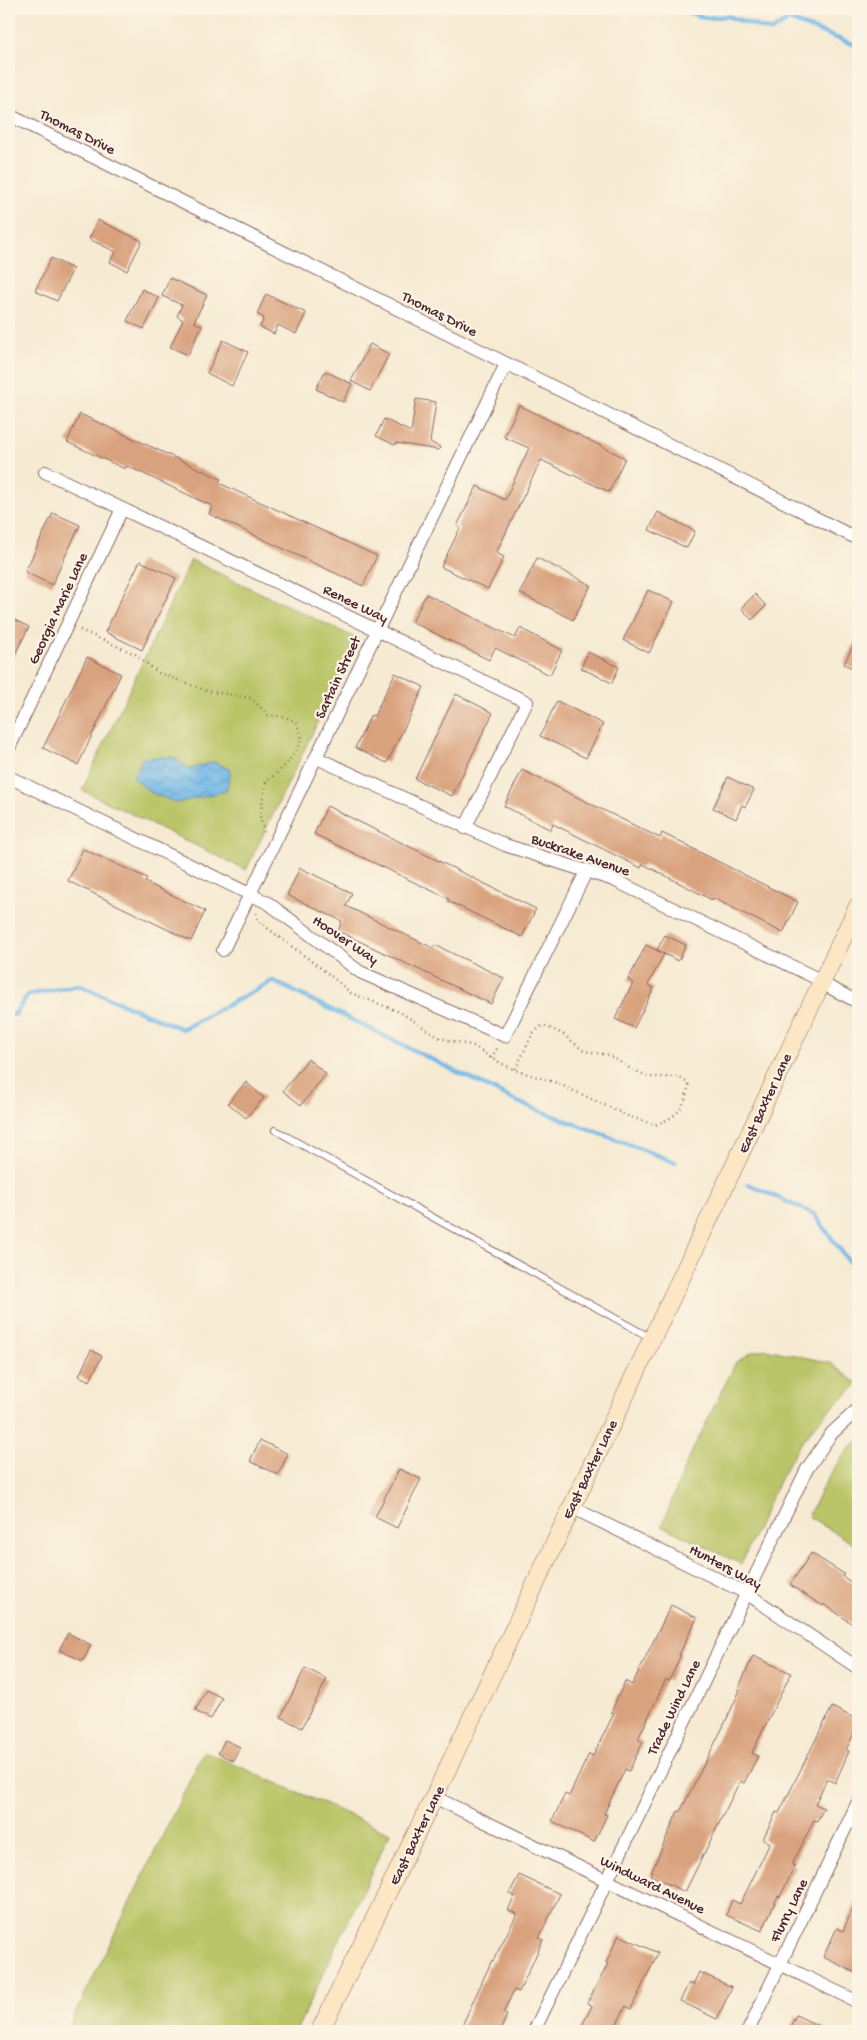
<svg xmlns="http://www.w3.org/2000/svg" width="867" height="2040" font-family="'Gochi Hand',sans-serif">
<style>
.green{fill:#b9c567;stroke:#827249}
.water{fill:url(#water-waves);stroke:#5c6b89}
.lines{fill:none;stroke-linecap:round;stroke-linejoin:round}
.stream{stroke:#6fb7e7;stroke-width:4.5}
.building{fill:#d9a27e}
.service-casing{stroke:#866665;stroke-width:8}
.minor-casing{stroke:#866665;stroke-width:14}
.secondary-casing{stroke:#866665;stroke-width:19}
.path{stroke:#866665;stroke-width:2.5;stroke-dasharray:1 4;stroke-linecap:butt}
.service{stroke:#fff;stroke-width:6}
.minor{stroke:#fff;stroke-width:12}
.secondary{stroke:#fce6c4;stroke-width:18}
.labels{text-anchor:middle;stroke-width:4.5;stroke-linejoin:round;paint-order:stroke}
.street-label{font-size:15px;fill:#4a1f2b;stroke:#fcf5e5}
</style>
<defs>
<pattern id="water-waves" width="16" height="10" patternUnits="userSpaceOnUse" patternTransform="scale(1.25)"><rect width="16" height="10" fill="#6fb7e7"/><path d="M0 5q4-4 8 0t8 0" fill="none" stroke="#5d94bb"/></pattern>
</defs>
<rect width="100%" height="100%" fill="#fcf5e5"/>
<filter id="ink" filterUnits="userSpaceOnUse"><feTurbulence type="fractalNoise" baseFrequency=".02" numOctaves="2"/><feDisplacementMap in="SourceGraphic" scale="10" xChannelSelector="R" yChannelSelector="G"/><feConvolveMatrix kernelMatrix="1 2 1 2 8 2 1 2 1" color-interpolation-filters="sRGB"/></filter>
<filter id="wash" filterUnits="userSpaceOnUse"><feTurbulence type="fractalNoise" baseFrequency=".0096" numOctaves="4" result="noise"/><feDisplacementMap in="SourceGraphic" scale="20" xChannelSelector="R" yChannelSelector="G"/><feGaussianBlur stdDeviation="1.12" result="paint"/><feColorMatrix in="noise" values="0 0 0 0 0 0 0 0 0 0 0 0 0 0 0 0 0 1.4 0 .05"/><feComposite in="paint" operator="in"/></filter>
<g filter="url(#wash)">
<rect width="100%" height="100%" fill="#f6ead2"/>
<path class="green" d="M 191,560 L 358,639 L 246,870 L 82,790 Z
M 766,1349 L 831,1363 L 858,1384 C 840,1400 822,1416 807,1435 C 779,1472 761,1522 741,1564 L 662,1526 L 686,1464 L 736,1362 L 752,1352 Z
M 858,1440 L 858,1547 L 808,1516 C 822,1489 835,1460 858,1440 Z
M 204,1751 L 390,1833 L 296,2031 L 67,2031 Z"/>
<path class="water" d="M 173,757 L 189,769 L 214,762 L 231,770 L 226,791 L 176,803 L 150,792 L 133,778 L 143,758 Z"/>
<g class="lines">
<path class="stream" d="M 678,9 L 706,18 L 727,16 L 771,31 L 789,20 L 858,46
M 9,10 L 16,9
M 9,1016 L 15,1014 L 28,995 L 78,985 L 182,1029 L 273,981 L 520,1103 L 675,1162
M 748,1184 L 814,1214 L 858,1274
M 858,1326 L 853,1339 L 858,1352"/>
</g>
<g id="blocks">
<path class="building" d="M 98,220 L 142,241 L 127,271 L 110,262 L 116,252 L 89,239 Z
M 51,258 L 73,269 L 57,301 L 35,291 Z
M 170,278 L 207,295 L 194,322 L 202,326 L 188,355 L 170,347 L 183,320 L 177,316 L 182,305 L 162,296 Z
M 142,289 L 159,298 L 144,329 L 127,321 Z
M 266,294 L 306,313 L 296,334 L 278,325 L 274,334 L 260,327 L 264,318 L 257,314 Z
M 223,340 L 248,352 L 232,386 L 207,373 Z
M 370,344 L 389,354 L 370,391 L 351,381 Z
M 325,371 L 352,384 L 343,402 L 316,389 Z
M 416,399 L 436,402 L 430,442 L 440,447 L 439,450 L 396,443 L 395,445 L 376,436 L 384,419 L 411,432 Z
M 519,405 L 625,458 L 609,492 L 541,460 L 496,553 L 504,557 L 488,589 L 441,567 L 460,528 L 457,526 L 477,486 L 505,500 L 529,448 L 504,437 Z
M 80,414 L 221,479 L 219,483 L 377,556 L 363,586 L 209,514 L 212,506 L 127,466 L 125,469 L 67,442 Z
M 658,512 L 695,531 L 687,548 L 649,530 Z
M 53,513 L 80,525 L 52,585 L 25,572 Z
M 537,558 L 591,585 L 573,620 L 520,593 Z
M 140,561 L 176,578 L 142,650 L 105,632 Z
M 648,590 L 674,602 L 649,653 L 623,640 Z
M 426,594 L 515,638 L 520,628 L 562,650 L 550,675 L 495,648 L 489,660 L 412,622 Z
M 755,594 L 766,606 L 752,620 L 741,608 Z
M 9,617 L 29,627 L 9,666 Z
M 858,636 L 858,671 L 844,664 Z
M 588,652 L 619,667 L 612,683 L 581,668 Z
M 87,657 L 121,674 L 78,765 L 43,748 Z
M 395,673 L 424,687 L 387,763 L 355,748 L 371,715 L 374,716 Z
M 456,694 L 493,713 L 452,796 L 415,779 Z
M 557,701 L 603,724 L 586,758 L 540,736 Z
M 522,770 L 660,838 L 662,833 L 798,902 L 783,933 L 713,898 L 712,900 L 643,864 L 641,868 L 553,824 L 551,830 L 504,806 Z
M 728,777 L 754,790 L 745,807 L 742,805 L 736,819 L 713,808 Z
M 327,806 L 536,909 L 522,937 L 448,901 L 449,899 L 314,834 Z
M 83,849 L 147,878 L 145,882 L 205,911 L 191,941 L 68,881 Z
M 300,868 L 352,893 L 346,906 L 433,948 L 435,945 L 504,978 L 491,1004 L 338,931 L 342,921 L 287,895 Z
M 665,935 L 686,945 L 678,961 L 657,950 Z
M 646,945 L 664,954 L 648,985 L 654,988 L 634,1028 L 615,1019 L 633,983 L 628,980 Z
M 308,1059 L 326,1074 L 301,1105 L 283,1091 Z
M 246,1082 L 264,1098 L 246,1118 L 228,1103 Z
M 91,1350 L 102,1356 L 90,1381 L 79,1376 Z
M 260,1440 L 288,1454 L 278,1475 L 250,1461 Z
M 399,1469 L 421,1479 L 397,1528 L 375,1517 Z
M 811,1553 L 844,1574 L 842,1576 L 858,1587 L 858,1628 L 824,1604 L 823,1606 L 790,1585 Z
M 671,1605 L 697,1618 L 679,1655 L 681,1655 L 669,1681 L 666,1679 L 638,1739 L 643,1742 L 629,1771 L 625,1769 L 604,1814 L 607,1815 L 594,1842 L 552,1821 L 565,1794 L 569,1796 L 589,1754 L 593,1756 L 614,1713 L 611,1712 L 625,1681 L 632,1685 Z
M 68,1633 L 91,1645 L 83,1661 L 59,1650 Z
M 753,1656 L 791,1673 L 752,1753 L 758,1756 L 744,1783 L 740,1781 L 685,1892 L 650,1875 L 678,1811 L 680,1812 L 723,1727 L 740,1690 L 738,1689 Z
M 305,1668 L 327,1679 L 302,1728 L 281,1717 Z
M 206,1690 L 222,1698 L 211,1719 L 195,1711 Z
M 832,1707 L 858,1720 L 858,1726 L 846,1750 L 849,1751 L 835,1783 L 827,1779 L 815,1804 L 824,1808 L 817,1821 L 814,1820 L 792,1865 L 795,1866 L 780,1897 L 778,1896 L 762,1931 L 726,1915 L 732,1900 L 740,1904 L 748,1888 L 770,1843 L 763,1839 L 776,1812 L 779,1813 Z
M 225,1740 L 240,1747 L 233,1761 L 218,1753 Z
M 519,1875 L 560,1894 L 539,1938 L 543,1940 L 526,1977 L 519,1992 L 514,1990 L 503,2013 L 507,2015 L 500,2031 L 468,2031 L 461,2028 L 492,1960 L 493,1961 L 517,1914 L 508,1910 L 515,1896 L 509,1894 Z
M 858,1896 L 858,1974 L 823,1957 L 837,1928 L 843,1931 Z
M 619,1935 L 658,1953 L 631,2009 L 626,2006 L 613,2031 L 579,2031 L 592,2006 L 587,2003 L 608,1964 L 606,1963 Z
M 699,1972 L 732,1987 L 717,2019 L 680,2001 L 689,1983 L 693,1985 Z
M 796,2015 L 829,2031 L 788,2031 Z"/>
</g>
</g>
<g filter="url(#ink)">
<use href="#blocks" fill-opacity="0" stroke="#866665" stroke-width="1"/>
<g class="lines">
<defs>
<path id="service" d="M 275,1130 L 651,1338"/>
<path id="minor" d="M 9,115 L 858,539
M 45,472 L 527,702 L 465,828
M 9,748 L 122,509
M 317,758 L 505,845 L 614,880 L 818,979 L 821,983 L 858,1002
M 9,777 L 268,903 L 360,972 L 505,1036 L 587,870
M 223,950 L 506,364
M 571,1507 L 746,1593 L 858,1668
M 434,1797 L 858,2002
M 534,2031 L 807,1469 L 831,1434 L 858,1409
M 748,2031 L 858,1802"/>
<path id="secondary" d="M 320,2031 L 434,1797 L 858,906"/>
</defs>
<use href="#service" class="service-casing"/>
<use href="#minor" class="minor-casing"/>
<use href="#secondary" class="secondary-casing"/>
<path class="path" d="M 80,630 L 135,654 L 159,673 L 207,691 L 251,698 L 268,715 L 286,717 L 296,722 L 302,738 C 292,759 285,768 266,781 L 260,816 L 264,832
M 256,913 L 258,921 L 330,975 L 351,993 L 400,1012 L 440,1038 L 474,1046 L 491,1058 L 515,1070 L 533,1033 L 543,1025 L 563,1034 L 584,1051 L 609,1055 L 631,1069 L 650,1077 L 679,1077 L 689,1084 C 683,1110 680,1115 655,1125 L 628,1116 L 557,1083 L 515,1070
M 491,1058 L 498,1047"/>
<use href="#service" class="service"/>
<use href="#minor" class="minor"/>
<use href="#secondary" class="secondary"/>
</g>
</g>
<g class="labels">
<g class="street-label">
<text transform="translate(78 131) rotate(27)" y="5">Thomas Drive</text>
<text transform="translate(440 313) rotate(27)" y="5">Thomas Drive</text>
<text transform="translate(356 603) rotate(26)" y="5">Renee Way</text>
<text transform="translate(57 608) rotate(-65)" y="5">Georgia Marie Lane</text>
<text transform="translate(337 677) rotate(-65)" y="5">Sartain Street</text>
<text transform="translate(581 854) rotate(19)" y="5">Buckrake Avenue</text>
<text transform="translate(346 939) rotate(34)" y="5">Hoover Way</text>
<text transform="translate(764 1103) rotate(-65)" y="5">East Baxter Lane</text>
<text transform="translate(589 1469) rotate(-64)" y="5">East Baxter Lane</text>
<text transform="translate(726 1566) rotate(28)" y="5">Hunters Way</text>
<text transform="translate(673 1707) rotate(-64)" y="5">Trade Wind Lane</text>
<text transform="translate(416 1835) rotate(-64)" y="5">East Baxter Lane</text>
<text transform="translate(653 1884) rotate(26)" y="5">Windward Avenue</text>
<text transform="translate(788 1910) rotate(-64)" y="5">Flurry Lane</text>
</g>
</g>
<rect width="867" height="2040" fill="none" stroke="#fcf5e5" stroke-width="30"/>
</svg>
